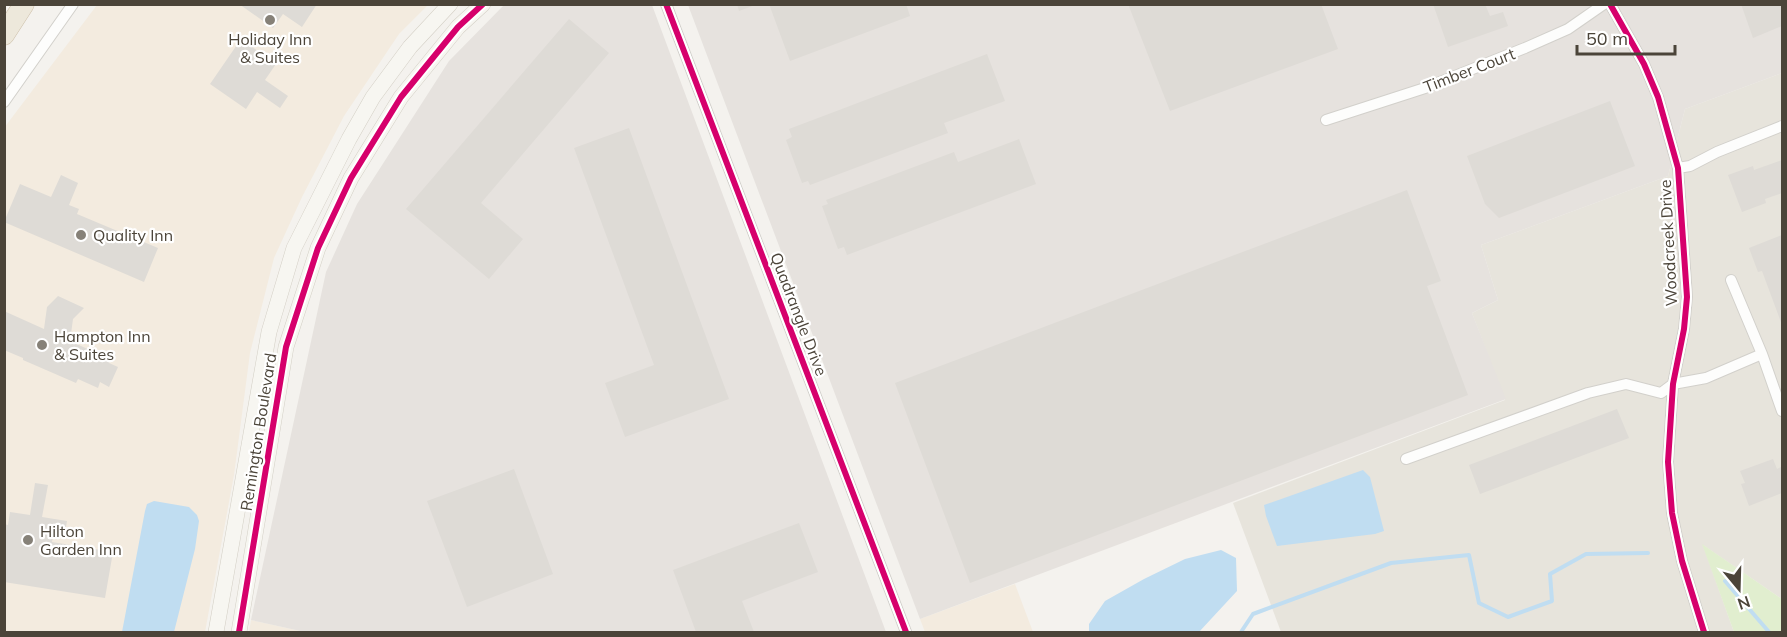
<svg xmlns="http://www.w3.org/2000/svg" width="1787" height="637" font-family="Mulish,sans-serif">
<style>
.residential{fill:#e7e4dc}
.commercial{fill:#f3ebdf}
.industrial{fill:#e6e2de}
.green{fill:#e1eecf}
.water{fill:#c0ddf1}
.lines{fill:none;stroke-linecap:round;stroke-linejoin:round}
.stream{stroke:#c0ddf1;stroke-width:4}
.building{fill:#dedbd6}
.street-casing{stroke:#d2d0cb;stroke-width:12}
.secondary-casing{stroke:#d3cfc5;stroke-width:16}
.highway-casing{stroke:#ccbfa9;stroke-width:21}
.street{stroke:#fdfdfc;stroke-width:10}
.secondary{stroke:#f7f6f1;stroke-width:15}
.highway{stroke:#ede8db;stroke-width:20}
.cycleway-casing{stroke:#fff;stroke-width:10}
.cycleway{stroke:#d6006c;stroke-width:6}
.poi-dot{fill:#868178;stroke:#fff;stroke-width:2}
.labels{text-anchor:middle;stroke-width:4.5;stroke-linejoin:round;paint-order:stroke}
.poi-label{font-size:16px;fill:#4b4439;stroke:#fff;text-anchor:start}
.street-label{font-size:16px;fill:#4b4439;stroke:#fff}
</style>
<rect width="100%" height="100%" fill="#f4f2ee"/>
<path class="residential" d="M 1782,73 L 1782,599 L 1703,545 L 1734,632 L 1281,632 L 1233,503 L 1505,400 L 1472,313 L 1498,300 L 1481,245 L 1668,176 L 1685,109 Z"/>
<path class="commercial" d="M 97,5 L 428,5 L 399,34 L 344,116 L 302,197 L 274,258 L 250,353 L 234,475 L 205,632 L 5,632 L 4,128 Z
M 1015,584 L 1033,632 L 925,632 L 920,619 Z
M 251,620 L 305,632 L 249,632 Z"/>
<path class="industrial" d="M 504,5 L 652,5 L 886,632 L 305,632 L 251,620 L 326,272 L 357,204 L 449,61 Z
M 688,5 L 1782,5 L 1782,73 L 1685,109 L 1668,176 L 1481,245 L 1498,300 L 1472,313 L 1506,399 L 920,619 Z"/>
<path class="green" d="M 1702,544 L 1782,599 L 1782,632 L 1734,632 Z"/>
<path class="water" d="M 1363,470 L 1370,477 L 1384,531 L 1375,534 L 1277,546 L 1266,516 L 1264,505 Z
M 154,501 L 189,507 L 197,515 L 199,521 L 195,549 L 174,632 L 122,632 L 145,511 L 147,504 Z
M 1221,550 L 1236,558 L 1237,591 L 1199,632 L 1089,632 L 1089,624 L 1105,601 L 1144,579 L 1185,559 Z"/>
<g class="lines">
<path class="stream" d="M 1725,581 L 1769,632
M 1241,632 L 1253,614 L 1391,563 L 1469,555 L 1479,603 L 1508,617 L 1552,601 L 1550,574 L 1586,554 L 1648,553"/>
</g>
<path class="building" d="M 239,4 L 317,4 L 302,27 L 283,14 L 273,28 Z
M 737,4 L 755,4 L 755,5 L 739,11 Z
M 769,4 L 906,4 L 910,16 L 790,61 Z
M 1128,4 L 1321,4 L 1338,49 L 1170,111 Z
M 1433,4 L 1485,4 L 1490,16 L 1503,12 L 1508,26 L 1448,47 Z
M 1741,4 L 1782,4 L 1782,26 L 1753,38 Z
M 569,19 L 609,53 L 481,203 L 523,239 L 489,279 L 406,209 Z
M 241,39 L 276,64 L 265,80 L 288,96 L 280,108 L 257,92 L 246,109 L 210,84 Z
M 987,54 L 1005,101 L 944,123 L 948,133 L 810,185 L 808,181 L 802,183 L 786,140 L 792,137 L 789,129 Z
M 1610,101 L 1635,166 L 1499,218 L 1485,204 L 1467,156 Z
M 629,128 L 729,399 L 625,437 L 605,383 L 654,365 L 574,148 Z
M 1019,139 L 1036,184 L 847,255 L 844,247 L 838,249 L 822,206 L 828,204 L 826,200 L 954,152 L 958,162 Z
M 1782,160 L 1782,193 L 1765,199 L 1766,203 L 1742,212 L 1728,175 L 1753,166 L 1754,170 Z
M 61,175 L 78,183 L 69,205 L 79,209 L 77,214 L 158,248 L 144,282 L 4,222 L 20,184 L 51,197 Z
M 1407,190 L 1441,281 L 1427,286 L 1468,395 L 970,583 L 895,383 Z
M 1782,235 L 1782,325 L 1762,271 L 1758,272 L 1749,248 Z
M 58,296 L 84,308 L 73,319 L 70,341 L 92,351 L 91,352 L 110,361 L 109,363 L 118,367 L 109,387 L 100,382 L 98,388 L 78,379 L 76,383 L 23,360 L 23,358 L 4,350 L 4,311 L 44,329 L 47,307 Z
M 1617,409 L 1629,438 L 1480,494 L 1469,465 Z
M 1773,459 L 1777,469 L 1781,467 L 1782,472 L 1782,493 L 1749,506 L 1741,484 L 1745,483 L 1740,471 Z
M 514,469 L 553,574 L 467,607 L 427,501 Z
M 35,483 L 48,485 L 42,517 L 67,521 L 64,538 L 53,536 L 52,542 L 113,552 L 105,598 L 4,582 L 4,524 L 8,525 L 10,512 L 30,515 Z
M 799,523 L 818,572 L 742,601 L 754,632 L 696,632 L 673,570 Z"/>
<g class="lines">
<defs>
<path id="street" d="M 666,4 L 906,632
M 1610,4 L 1644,64 L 1658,97 L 1678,168 L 1687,297 L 1684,329 L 1673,384 L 1668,462 L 1672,513 L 1682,561 L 1704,632
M 4,102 L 73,4
M 1326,120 L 1425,88 L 1525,48 L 1568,29 L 1604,4
M 1678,168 L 1690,166 L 1717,152 L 1782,126
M 1731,280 L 1762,354 L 1782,411
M 1406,459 L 1588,393 L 1626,384 L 1661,393 L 1673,384 L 1706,378 L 1762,354"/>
<path id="secondary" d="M 216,632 L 269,332 L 294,248 L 349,139 L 373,97 L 410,47 L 450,4
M 239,632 L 286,347 L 318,248 L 351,178 L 401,97 L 458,27 L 483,4"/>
<path id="highway" d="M 4,35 L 24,4"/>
</defs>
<use href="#street" class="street-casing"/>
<use href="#secondary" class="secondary-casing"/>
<use href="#highway" class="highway-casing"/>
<use href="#street" class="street"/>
<use href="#secondary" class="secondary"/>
<use href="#highway" class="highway"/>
<defs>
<path id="cycleway" d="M 666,4 L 906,632
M 1610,4 L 1644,64 L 1658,97 L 1678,168 L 1687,297 L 1684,329 L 1673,384 L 1668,462 L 1672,513 L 1682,561 L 1704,632
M 239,632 L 286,347 L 318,248 L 351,178 L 401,97 L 458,27 L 483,4"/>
</defs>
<use href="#cycleway" class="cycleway-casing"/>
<use href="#cycleway" class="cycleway"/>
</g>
<g class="poi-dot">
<circle cx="270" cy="20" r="6"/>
<circle cx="81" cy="235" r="6"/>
<circle cx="42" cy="345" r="6"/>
<circle cx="28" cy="540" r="6"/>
</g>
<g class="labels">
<g class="poi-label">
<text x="270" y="45" text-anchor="middle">Holiday Inn<tspan x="270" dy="18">&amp; Suites</tspan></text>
<text x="93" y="241">Quality Inn</text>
<text x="54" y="342">Hampton Inn<tspan x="54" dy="18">&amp; Suites</tspan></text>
<text x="40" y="537">Hilton<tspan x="40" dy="18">Garden Inn</tspan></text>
</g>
<g class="street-label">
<text transform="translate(1469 70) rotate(-21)" y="6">Timber Court</text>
<text transform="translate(1668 243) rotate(-93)" y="6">Woodcreek Drive</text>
<text transform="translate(799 314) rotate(69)" y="6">Quadrangle Drive</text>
<text transform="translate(258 432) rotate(-81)" y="6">Remington Boulevard</text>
</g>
</g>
<rect width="1787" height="637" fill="none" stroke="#4b4439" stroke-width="12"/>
<g transform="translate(1739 589) rotate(161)" stroke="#ffffff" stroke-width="4.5" paint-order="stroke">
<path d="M0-4.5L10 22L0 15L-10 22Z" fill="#4b4439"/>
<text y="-9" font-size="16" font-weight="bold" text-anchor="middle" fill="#4b4439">N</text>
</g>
<path d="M1577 45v9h98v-9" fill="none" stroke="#4b4439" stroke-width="3"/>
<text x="1586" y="45" font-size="18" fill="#4b4439" stroke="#ffffff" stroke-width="4.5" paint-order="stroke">50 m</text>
</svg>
